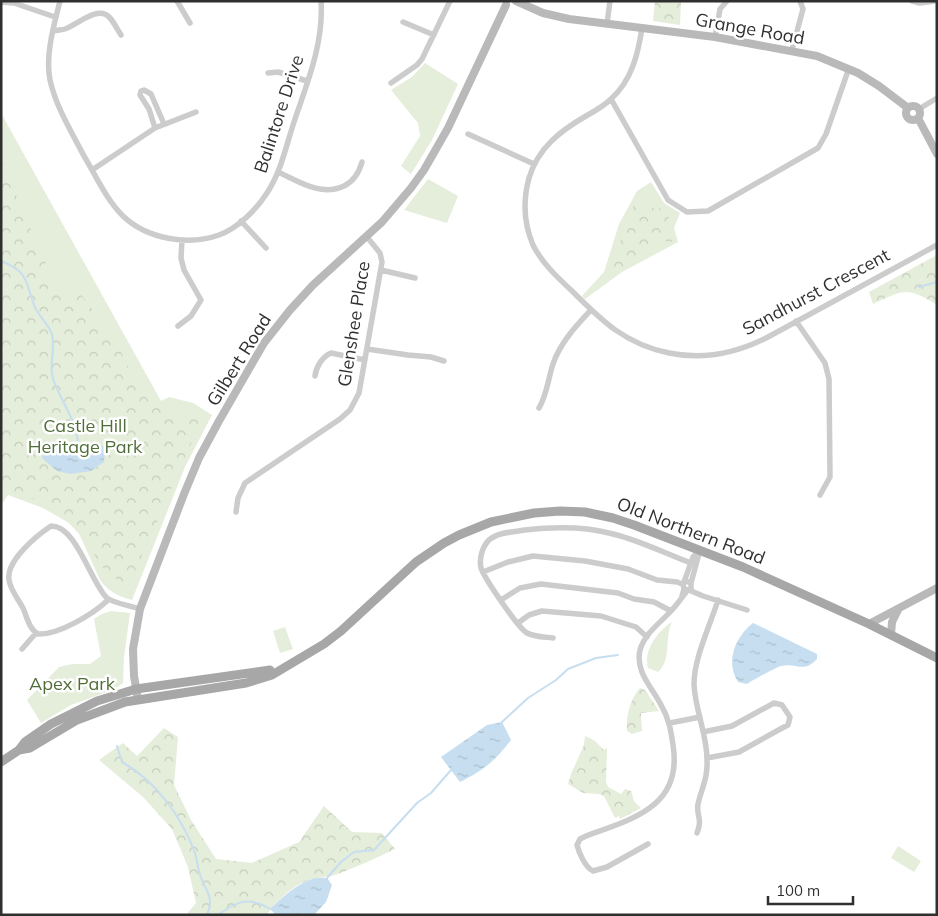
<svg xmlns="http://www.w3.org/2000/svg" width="938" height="916" font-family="Mulish,sans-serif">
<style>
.green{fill:#e5eddb}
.forest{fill:url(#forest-crowns)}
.water{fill:url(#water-ripples)}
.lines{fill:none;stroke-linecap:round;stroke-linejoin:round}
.stream{stroke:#c6deef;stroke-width:2}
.street{stroke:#ccc;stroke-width:5.5}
.secondary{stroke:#b9b9b9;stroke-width:8}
.primary{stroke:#a7a7a7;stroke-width:9}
.labels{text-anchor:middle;stroke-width:5;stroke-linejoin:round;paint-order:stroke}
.street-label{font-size:18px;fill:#2f2f2f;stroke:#fff}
.park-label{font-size:18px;fill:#506e38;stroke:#fff}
</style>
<defs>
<pattern id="forest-crowns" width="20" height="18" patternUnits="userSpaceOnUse" patternTransform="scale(1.25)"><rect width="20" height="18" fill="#e5eddb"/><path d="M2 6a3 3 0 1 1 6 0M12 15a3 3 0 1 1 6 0" fill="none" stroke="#c5ccbc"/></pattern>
<pattern id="water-ripples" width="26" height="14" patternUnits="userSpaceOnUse" patternTransform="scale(1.25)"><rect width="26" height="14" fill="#c6deef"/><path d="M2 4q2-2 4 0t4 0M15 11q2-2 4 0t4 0" fill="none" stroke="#aabfcd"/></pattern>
</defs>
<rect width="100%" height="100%" fill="#fff"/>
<path class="green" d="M 425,63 L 458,84 L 432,140 L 411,174 L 401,166 L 420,136 L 418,123 L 391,90 L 412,77 Z
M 1,113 L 161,401 L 169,397 L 193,403 L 212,415 L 185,467 L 132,600 C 118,596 109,592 100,580 L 76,527 L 43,508 L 8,495 L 1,505 Z
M 428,179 L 458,196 L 447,223 L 404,210 Z
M 651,182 L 664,203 L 680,213 L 674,228 L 678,242 L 622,272 L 585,299 L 582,296 L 604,272 L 619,224 L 637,191 Z
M 111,611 L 130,613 L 124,657 L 123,683 L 115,689 L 71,705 L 41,723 L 27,700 L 59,667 L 73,664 L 90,664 L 101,656 L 94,619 L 102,614 Z
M 672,622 C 664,638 672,660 658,672 L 648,668 C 643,650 658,631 672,622 Z
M 285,627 L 293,649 L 280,653 L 273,631 Z
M 898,846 L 921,861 L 914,872 L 891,858 Z"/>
<path class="forest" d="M 655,1 L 681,1 L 680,25 L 653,21 Z
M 1,160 L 58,292 L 81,294 L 117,343 L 137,387 L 154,407 L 179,413 L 204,414 L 131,581 L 126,587 L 100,565 L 87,542 L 62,516 L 41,502 L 10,490 L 1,499 Z
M 637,203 L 647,204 L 655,209 L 660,208 C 670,217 678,229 672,242 L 657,240 C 651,244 651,247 648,253 C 644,259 621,269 614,269 L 612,264 L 619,249 L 623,227 L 630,210 Z
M 935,256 L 937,257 L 937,305 C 906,286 904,290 873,304 L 869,292 Z
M 640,688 L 645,690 L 659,711 L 641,713 L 642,731 L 632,734 L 627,731 C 626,715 630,700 640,688 Z
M 164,728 L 178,737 L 174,785 L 191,820 L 216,859 L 252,863 L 299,842 L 324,806 L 352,832 L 382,833 L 395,849 C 377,858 358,866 338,874 C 327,878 315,877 304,882 C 293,886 273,904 267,915 L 186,915 L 196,903 L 188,867 L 172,829 L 143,797 L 99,760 L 123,743 L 137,756 Z
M 585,736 L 595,741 L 604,750 L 607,748 L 606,782 L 608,787 L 621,794 L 625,789 L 631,791 L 634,801 L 641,808 L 620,819 L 619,816 L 615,818 L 604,796 L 599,794 L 583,793 L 568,784 L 571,774 L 584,745 Z"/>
<path class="water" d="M 97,442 L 105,448 L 104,462 L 91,471 L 70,474 L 57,471 L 42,458 L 45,445 L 71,447 Z
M 753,623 L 817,654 L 817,659 C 803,674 797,662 781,666 C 777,667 749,682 747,684 L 738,682 C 725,662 735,637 753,623 Z
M 502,722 L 511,740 C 496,760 483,771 460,782 L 441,757 L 487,725 Z
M 315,878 L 327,878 L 332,885 L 326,902 L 314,915 L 276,915 L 270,909 C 284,896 296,884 315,878 Z"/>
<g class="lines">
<path class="stream" d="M 1,261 C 8,264 16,267 21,273 C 30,283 30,300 37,311 C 43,321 53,329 53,341 C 54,354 49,366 53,379 C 61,402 78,422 78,446
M 919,287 L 937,282
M 502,722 L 528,698 L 556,680 L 568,669 L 596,658 L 618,655
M 117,746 L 122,762 C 155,780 182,817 195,853 C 197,860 198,868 200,875 C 205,890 215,897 207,915
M 327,878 L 341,862 L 354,852 L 374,850 L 417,803 L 431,793 L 451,770
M 218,915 C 237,901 249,896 270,909"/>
<path class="street" d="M 60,1 C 54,25 45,55 50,80 C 56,107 71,131 84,156 C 96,176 106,199 123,216 C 147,239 188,246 219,235 C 238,228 256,210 267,193 C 281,172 286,146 294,122 C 307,83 324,43 321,1
M 177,1 L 190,23
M 912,1 L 920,3 L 935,1
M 1,2 L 14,3 L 55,17
M 403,22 L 434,35
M 607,24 L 610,1
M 642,28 C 638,54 632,80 611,99 C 604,106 595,111 586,116 C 560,131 538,148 529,178 C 523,200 524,224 533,245 C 542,263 557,277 572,291 C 602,321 625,344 669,353 C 703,360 737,353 768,337 L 937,245
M 54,31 C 57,30 62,30 65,29 C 76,25 98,6 108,16 C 113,20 117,29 121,35
M 715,37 L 720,9 L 727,1
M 792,50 L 803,9 L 800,1
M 268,73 L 278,72 L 307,81
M 391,83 L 417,65 L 422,59 L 450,1
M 611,99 L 668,200 L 687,212 L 708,211 L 818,148 L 826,134 L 849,68
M 919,109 L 937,98
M 155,128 L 149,109 L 140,95 L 141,91 L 144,90 L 151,94 L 164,124
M 468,134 L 534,164
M 92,170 L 155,128 L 196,112
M 278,172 C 298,181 321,197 344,186 C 354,181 359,173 362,162
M 241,221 L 266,248
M 381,270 L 415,278
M 796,321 L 825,363 L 829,379 L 830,477 L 820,495
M 178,326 L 191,316 L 201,300 L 184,270 L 181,258 L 182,240
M 367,349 L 408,355 L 431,357 L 444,361
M 315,376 C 316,367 322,357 331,353 L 365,360
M 539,408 C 547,395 548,379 553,364 C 560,343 576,326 591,310
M 236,512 L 238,498 L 245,483 L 340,419 L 350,410 L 359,393 L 382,262 L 380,253 L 367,237
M 483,572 L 508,562 L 533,556 L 585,561 L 628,569 L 657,580 L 677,582 L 682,584
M 684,582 L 693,557 L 700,550
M 691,583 L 700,550
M 689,590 L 703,596 L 747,610
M 682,596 L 684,589 L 683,584 L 686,581 L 691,583 L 691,589 L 688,590 L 684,589
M 108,600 C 93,614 59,635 38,634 C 29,629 27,617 23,608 C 18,599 10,589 9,580 C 6,561 36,536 51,526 C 76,525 91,583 107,598 C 113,603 132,606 140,609
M 501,600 L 520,588 L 541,584 L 618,593 L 634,599 L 654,602 L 671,611
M 518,623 L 529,615 L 542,611 L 601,616 L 636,627 L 647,637
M 553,638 C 546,637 534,637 527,633 C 518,628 485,579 481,568 C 479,559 482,547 489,540 C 498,532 514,532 525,530 C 552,527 582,526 609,533 C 637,539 664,553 691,563
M 22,649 L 36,633
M 670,723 L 700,717
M 703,732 L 732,726 L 774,703 L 782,705 L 790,717 L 788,725 L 784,727 L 739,752 L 707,758
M 697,833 C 703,818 696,816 698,804 C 702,787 708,778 707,759 C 707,734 695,710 694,684 C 694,658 710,626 718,600
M 648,844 L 607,867 L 593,871 C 585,867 579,853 577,845 L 580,839 L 586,836 C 632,819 683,807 673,745 C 671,731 669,718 661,705 C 652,687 635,672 640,650 C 645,633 660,623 671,611 C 677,605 682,597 688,590"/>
<path class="secondary" d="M 516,1 L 543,13 L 569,19 L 715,37 L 817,56 L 858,73 L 879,86 L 908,108
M906 113a7 7 0 1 1 14 0a7 7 0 1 1-14 0Z
M 918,118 L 937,154
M 869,624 L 937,588
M 891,635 L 892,622 L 898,610
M 138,700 L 134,676 L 133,649 L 140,609 L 184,494 L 199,458 L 219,421 L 264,343 L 290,310 L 313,285 L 382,222 L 411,188 L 424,170 L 448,128 L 506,5"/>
<path class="primary" d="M 19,750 L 30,748 L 77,720 L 125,702 L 246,683 L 272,675 L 324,644 L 341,631 L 416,562 L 444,543 L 459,535 L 491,522 L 534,513 L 560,511 L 585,512 L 613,518 L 634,525 L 743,567 L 869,624 L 937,658
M 1,762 L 19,750 L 25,742 L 51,724 L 97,701 L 136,689 L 270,670"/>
</g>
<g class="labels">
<g class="street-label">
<text transform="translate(750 29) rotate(10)" y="6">Grange Road</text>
<text transform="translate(279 114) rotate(-72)" y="6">Balintore Drive</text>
<text transform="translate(816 292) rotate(-28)" y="6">Sandhurst Crescent</text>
<text transform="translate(354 324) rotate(-81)" y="6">Glenshee Place</text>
<text transform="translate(239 360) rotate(-58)" y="6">Gilbert Road</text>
<text transform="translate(691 531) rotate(21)" y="6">Old Northern Road</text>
</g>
<g class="park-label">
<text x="85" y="432">Castle Hill<tspan x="85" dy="21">Heritage Park</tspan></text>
<text x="72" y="690">Apex Park</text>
</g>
</g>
<rect width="938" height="916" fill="none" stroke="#2f2f2f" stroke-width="5"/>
<path d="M768 896v8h85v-8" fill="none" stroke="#2f2f2f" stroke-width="2.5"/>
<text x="776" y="896" font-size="15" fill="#2f2f2f" stroke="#ffffff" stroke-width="4" paint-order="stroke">100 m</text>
</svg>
